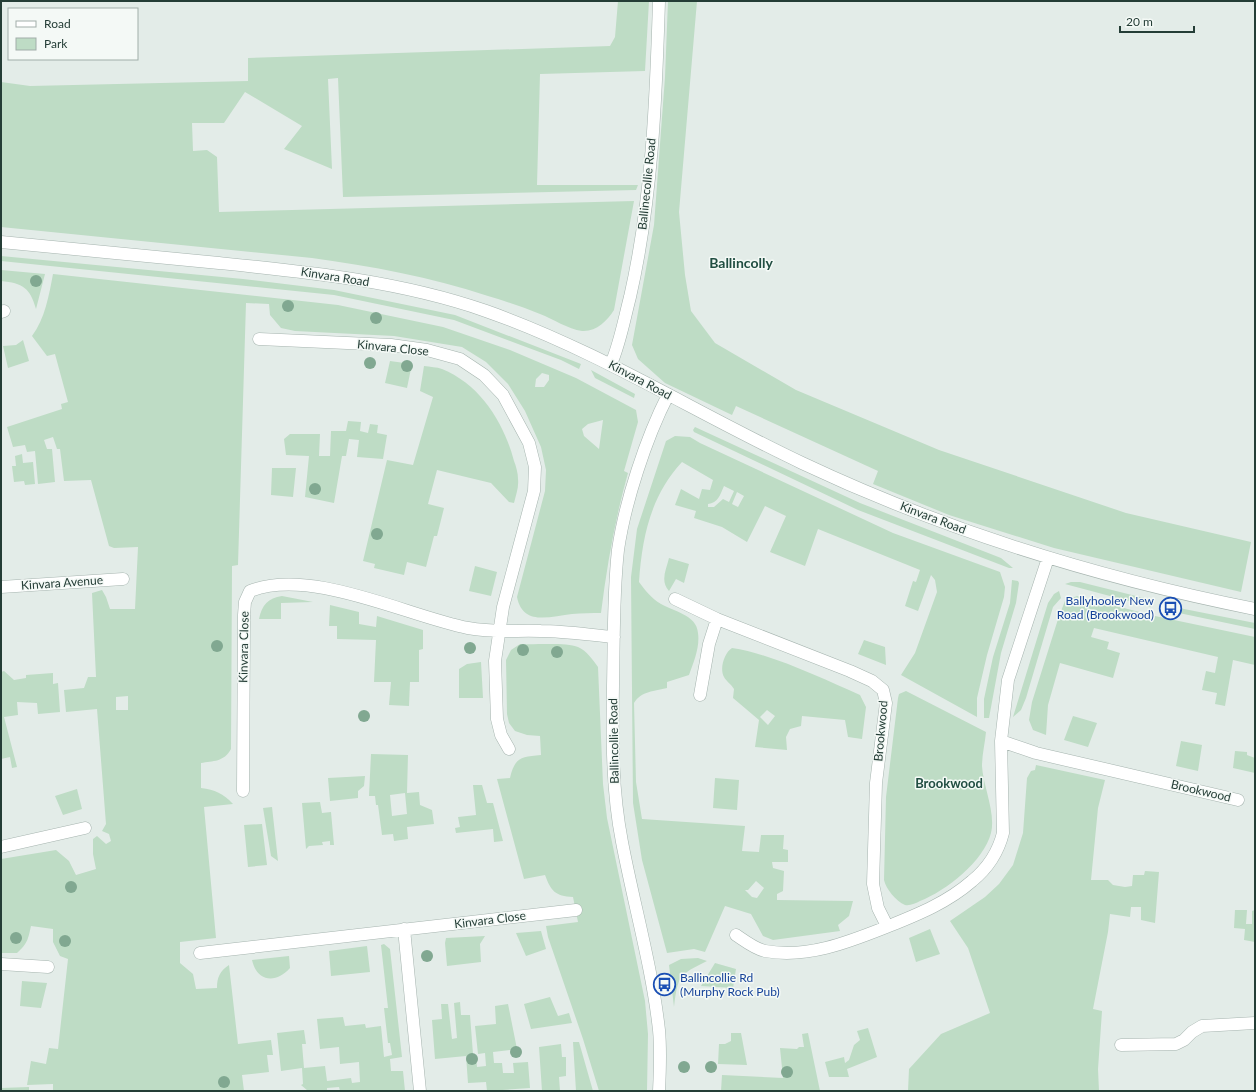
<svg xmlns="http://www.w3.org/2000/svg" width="1256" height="1092" font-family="Lato,sans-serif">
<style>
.green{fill:#bedcc5;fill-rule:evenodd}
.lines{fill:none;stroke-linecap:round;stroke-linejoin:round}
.minor-casing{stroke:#a6b4af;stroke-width:13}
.minor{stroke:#fff;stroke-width:12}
.tree{fill:#81a891}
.labels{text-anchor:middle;stroke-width:3;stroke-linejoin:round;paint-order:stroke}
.street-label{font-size:12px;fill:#243d36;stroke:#f4f9f6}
.transit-label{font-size:12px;fill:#164399;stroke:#f4f9f6;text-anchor:end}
.neighbourhood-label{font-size:13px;font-weight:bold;fill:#214e42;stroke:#f4f9f6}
.quarter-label{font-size:14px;font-weight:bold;fill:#214e42;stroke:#f4f9f6}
</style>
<rect width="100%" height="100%" fill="#e3ece8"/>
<path class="green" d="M 618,1 L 649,1 L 645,71 L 540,74 L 537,185 L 638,185 L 636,190 L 343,197 L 338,78 L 328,79 L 332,169 L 284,149 L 302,126 L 245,92 L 224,123 L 192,123 L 193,151 L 207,150 L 217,157 L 219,212 L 634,201 L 614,310 C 607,321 596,332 582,331 C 568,329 553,319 540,314 C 523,307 505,301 488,296 C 431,277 371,266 312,258 L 1,227 L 1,82 L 30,86 L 248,81 L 248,58 L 610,46 L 615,37 Z
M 668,1 L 697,1 L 679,212 L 685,275 L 691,311 L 715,343 L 796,390 L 939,450 L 1126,513 L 1251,542 L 1241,592 L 1054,548 L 949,515 L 873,484 L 878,471 L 736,406 L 732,415 L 665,383 L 638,359 L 632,345 L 654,225 L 665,77 Z
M 1,256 L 243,279 L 334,290 L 455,315 L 581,364 L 579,369 L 561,360 L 454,320 L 334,295 L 1,261 Z
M 1,270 L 45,274 L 36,309 C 30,288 23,283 1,281 Z
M 53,274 L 338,305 L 443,327 L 510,350 L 576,378 L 636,410 L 638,422 L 624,471 L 628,473 C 615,519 607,565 601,613 C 592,613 582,613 572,614 C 551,616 523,627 517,597 L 545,491 L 546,470 L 541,447 L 525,411 L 508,384 L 486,362 L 462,347 L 394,336 L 295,331 L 281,328 L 270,315 L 269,304 L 246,303 L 238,565 L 232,566 L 232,570 L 231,749 C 224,762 213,761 201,763 L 201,788 C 215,790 223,793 233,804 L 204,807 L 216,938 L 180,942 L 180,963 L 193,974 L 196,989 L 217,988 C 217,977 220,971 229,965 L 238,1044 L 271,1040 L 273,1055 L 267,1055 L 269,1072 L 242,1075 L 244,1091 L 53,1091 L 53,1084 L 27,1085 L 31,1061 L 46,1064 L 49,1048 L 58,1049 L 68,959 L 60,956 L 53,942 L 53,929 L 31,926 C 28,939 28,943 17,953 L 1,953 L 1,859 L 56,850 L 69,861 L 76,875 L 96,869 L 93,854 L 93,839 L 97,836 L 106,844 L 111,841 L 109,834 L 102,831 L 106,824 L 97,709 L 66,712 L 64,690 L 84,688 L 88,677 L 96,677 L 92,593 L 102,590 L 106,597 L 110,609 L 135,609 L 138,547 L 114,548 L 109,546 L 91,480 L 64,481 L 60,449 L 57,449 L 53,437 L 44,440 L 47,449 L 52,449 L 55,482 L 38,484 L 35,451 L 27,452 L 25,445 L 13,447 L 7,427 L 62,409 L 61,404 L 68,402 L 55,354 L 47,356 L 32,336 C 45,319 49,295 53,274 ZM 542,373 L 549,375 L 549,380 L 544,387 L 535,387 L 536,379 ZM 603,420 L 599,449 L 584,436 L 582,429 L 588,424 ZM 128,696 L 128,710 L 116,710 L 116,697 Z
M 23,340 L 29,361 L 8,368 L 3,346 L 16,345 Z
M 390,361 L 412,364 L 407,388 L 385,383 Z
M 424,366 C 430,367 437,367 442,369 C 481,385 504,423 514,461 C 516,466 518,473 518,479 C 519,487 516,495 514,503 L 509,502 L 491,483 L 437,470 L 428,504 L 444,508 L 437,536 L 434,536 L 426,567 L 407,562 L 404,575 L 374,568 L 375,564 L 363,561 L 387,460 L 413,465 L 433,397 L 420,391 Z
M 591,370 L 635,394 L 634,398 L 595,378 Z
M 348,421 L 361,422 L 360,431 L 368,433 L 370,424 L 378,425 L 377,433 L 387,435 L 383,459 L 357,457 L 359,440 L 349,439 L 346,456 L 342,456 L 334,503 L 305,497 L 309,456 L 286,455 L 284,439 L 290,434 L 320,434 L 319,456 L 330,456 L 331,431 L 346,431 Z
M 695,427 L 860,503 L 1001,558 L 1013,568 L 1009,568 L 858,510 L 694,432 L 693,430 Z
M 675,436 L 690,437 L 700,443 L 893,533 L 1000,572 L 1005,587 L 1004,597 L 987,655 L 977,698 L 977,717 L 901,675 L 915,653 L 937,592 L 935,580 L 931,575 L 918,611 L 905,606 L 913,581 L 916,582 L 920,570 L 818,529 L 805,566 L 770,552 L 786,516 L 765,506 L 747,542 L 722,527 L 694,518 L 696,511 L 675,505 L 681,489 L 699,499 L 702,489 L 710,490 L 713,480 L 682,462 C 651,495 642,537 639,582 C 645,590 651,598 661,604 C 673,611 697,615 698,633 C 700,647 694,661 689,675 L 667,682 L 667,688 C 655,691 641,691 634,703 L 636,782 L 642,819 L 745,826 L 742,851 L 759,852 L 761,835 L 784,835 L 783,849 L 788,850 L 788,862 L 772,862 L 773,868 L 784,871 L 783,891 L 777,894 L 777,900 L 853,901 L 849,916 L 838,925 L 840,931 L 773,940 L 763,936 L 751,914 L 725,906 L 705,952 L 694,949 L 667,953 L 642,860 L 633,803 L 631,577 L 637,529 L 666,441 ZM 724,486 L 734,491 L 729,502 L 723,499 L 714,507 L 708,507 L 708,504 C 718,503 720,495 724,486 ZM 737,492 L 744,496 L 738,507 L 732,504 ZM 756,881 L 764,888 L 757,898 L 752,897 L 745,890 L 748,890 Z
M 22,454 L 23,463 L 33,462 L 35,484 L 25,485 L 24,481 L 14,482 L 12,466 L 16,466 L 15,456 Z
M 272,468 L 296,468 L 293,497 L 271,495 Z
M 669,558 L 689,564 L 684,583 L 676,579 L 669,591 C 660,581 666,570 669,558 Z
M 475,566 L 497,572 L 491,596 L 469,591 Z
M 1012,580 L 1018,581 L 1019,583 L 1016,603 L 1001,653 L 989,718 L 984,718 L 984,699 L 993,657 L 1010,603 Z
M 1071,582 L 1080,582 L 1152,600 L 1151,607 L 1065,584 Z
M 1059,591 L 1061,598 L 1053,607 L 1026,698 L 1021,710 L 1013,717 L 1048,603 L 1054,594 Z
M 282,596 L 313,602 L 281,603 L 281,619 L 259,619 C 262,605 268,598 282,596 Z
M 1077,596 L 1155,616 L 1255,637 L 1255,665 L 1233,660 L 1225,706 L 1215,704 L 1217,693 L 1202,690 L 1206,671 L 1215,673 L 1218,657 L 1094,628 L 1091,637 L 1109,642 L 1107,649 L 1120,653 L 1113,678 L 1060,663 L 1048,705 L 1046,735 L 1033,730 L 1029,720 L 1032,702 L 1059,616 L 1065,601 Z
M 330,605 L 359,612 L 359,624 L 376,627 L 377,616 L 423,630 L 423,649 L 419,650 L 419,682 L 410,682 L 409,706 L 389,705 L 391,682 L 374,682 L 376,640 L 337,639 L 337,626 L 329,626 Z
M 1179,608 L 1255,623 L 1255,629 L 1179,613 Z
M 864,640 L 885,647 L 886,665 L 858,654 Z
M 520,644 C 534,645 566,642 578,647 C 587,651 593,660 598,667 L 603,784 L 607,818 L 645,1001 L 648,1034 L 647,1091 L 599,1091 L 583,1039 L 548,937 L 546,926 L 578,922 L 573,897 C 555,896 551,891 545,875 L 524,879 L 497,779 L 510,778 C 515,757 521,757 541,755 L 540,736 L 527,735 L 515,731 L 509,723 L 507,714 L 506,660 L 511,650 Z
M 732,648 C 772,654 823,679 860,695 L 866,707 L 862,739 L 848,737 L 845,720 L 802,716 L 801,726 L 790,729 L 786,737 L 787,750 L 755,747 L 759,720 L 733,698 L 734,689 C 731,684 726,681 724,677 C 719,668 725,652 732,648 ZM 767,710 L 775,716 L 768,725 L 760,717 Z
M 481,662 L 483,698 L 459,698 L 459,669 L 467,664 Z
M 4,671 L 14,680 L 26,678 L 26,675 L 53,673 L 53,684 L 58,683 L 60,712 L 38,714 L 37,703 L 17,702 L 18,715 L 4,717 L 17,767 L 12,768 L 10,757 L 1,759 L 1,672 Z
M 906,691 L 986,732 C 985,743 982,755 982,766 C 983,786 996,813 991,833 C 984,861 946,891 920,901 C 916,903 910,906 905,905 C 896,901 886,889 884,880 L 886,797 L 898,698 L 899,694 Z
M 1073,716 L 1097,723 L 1088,747 L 1064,740 Z
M 1181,741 L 1202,745 L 1198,771 L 1176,766 Z
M 1235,751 L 1247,752 L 1247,755 L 1255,758 L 1255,773 L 1233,768 Z
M 371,754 L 408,755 L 407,793 L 419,792 L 420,805 L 432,810 L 434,824 L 407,827 L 408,839 L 394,841 L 393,834 L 382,835 L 378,805 L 376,805 L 375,796 L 369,796 ZM 405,793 L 407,814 L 392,816 L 390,795 Z
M 1036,765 L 1105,780 L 1098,808 L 1091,880 L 1108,880 L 1113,885 L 1125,887 L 1132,886 L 1133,875 L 1144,875 L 1145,871 L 1159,872 L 1155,923 L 1141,920 L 1141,907 L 1131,907 L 1130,917 L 1110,914 L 1108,932 L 1093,1009 L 1102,1011 L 1098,1069 L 1099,1091 L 908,1091 L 909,1069 L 941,1034 L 990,1013 L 968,948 L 950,921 L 985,897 L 999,884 L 1013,865 L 1023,833 L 1027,778 L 1031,771 L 1035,770 Z
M 365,776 L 364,786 L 358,791 L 358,798 L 330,801 L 328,778 Z
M 715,778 L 739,780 L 737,810 L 713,808 Z
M 473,785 L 482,785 L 487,803 L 493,803 L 503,841 L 494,842 L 493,829 L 456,833 L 455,828 L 460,827 L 458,817 L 476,815 Z
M 77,789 L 82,809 L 63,815 L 55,796 Z
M 320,802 L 322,813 L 331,812 L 334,845 L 330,845 L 330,841 L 322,842 L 323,845 L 309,846 L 306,849 L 302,803 Z
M 272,807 L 278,861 L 271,856 L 263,808 Z
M 262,824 L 267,865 L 248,867 L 244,825 Z
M 1235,910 L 1247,910 L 1246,924 L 1252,924 L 1252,911 L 1255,910 L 1255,942 L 1244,940 L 1245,929 L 1234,928 Z
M 930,929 L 940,954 L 916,962 L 909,938 Z
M 541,931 L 546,949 L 526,956 L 516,933 Z
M 485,936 L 480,944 L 481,962 L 447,966 L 445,943 L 446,938 Z
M 384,944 L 390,949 L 402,1057 L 390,1059 L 391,1071 L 403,1071 L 405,1091 L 340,1091 L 339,1087 L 327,1088 L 327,1091 L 308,1091 L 301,1085 L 303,1084 L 302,1068 L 281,1071 L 277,1033 L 304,1030 L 306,1044 L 302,1044 L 304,1068 L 325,1066 L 327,1081 L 351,1078 L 352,1083 L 360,1082 L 359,1062 L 340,1064 L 339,1047 L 320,1049 L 317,1019 L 343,1017 L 345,1026 L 365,1024 L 366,1028 L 381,1026 L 384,1057 L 392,1055 L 390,1043 L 388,1043 L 384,1008 L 388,1008 L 381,945 Z
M 367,946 L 370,972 L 331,976 L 329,951 Z
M 289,956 L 290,968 C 276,984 257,982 252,960 Z
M 698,958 L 707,961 C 679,975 678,975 674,1007 L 669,965 L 681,959 Z
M 715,963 L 736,969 L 733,988 L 701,986 Z
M 22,981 L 47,983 L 41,1008 L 20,1006 Z
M 550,997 L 558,1016 L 569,1013 L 572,1023 L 531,1029 L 524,1004 Z
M 460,1002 L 461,1015 L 470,1015 L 473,1054 L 476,1056 L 477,1067 L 486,1066 L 485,1053 L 478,1054 L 475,1026 L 496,1024 L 495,1006 L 508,1004 L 517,1049 L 493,1052 L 494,1063 L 502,1063 L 503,1073 L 514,1073 L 513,1063 L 528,1062 L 530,1088 L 487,1091 L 486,1082 L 468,1083 L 466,1056 L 435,1059 L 432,1020 L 442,1019 L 441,1004 L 448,1004 L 452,1039 L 457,1038 L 454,1003 Z
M 868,1028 L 877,1057 L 847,1069 L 849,1077 L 829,1077 L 825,1062 L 844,1057 L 845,1063 L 849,1060 L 854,1045 L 860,1040 L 857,1031 Z
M 731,1033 L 741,1033 L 747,1065 L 718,1064 L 719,1044 L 725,1044 L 731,1041 Z
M 808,1033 L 820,1091 L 721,1091 L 722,1075 L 783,1078 L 780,1048 L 797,1049 L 799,1047 L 804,1047 L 802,1034 Z
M 573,1042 L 579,1042 L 593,1091 L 576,1091 Z
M 561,1044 L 562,1057 L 566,1057 L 566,1076 L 559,1077 L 560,1091 L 542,1091 L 539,1047 Z
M 29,1087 L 29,1091 L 1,1091 L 1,1088 Z"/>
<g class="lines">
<defs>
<path id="minor" d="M 1,242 C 74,249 146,256 219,263 C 308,272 400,281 486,311 C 597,350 696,413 802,463 C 946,531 1099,578 1255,609
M 1,312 L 4,311
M 259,339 L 391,345 L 427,350 L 460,359 L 484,375 L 503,395 L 529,443 L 535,467 L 534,491 L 503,607 L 495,661 L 497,719 L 501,735 L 509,749
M 611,364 C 620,343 624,320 630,297 C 652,201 656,100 659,1
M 1,587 L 123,579
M 675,599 L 717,619 L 850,671 L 872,681 L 883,690 L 886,703 L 876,783 L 873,884 L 878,908 L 887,926
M 700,695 L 709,644 L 717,619
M 1001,741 L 1036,753 L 1238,800
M 243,791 L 244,615 L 245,602 L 250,591 C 311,567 407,616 468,628 C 493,633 517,630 541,631 C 565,631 590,635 614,637
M 1,847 L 85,828
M 404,929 L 420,1091
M 736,935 C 745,941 755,949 765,951 C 808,959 851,941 889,926 C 919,914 948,902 972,881 C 988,868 998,853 1003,833 L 1001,741 L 1008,680 L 1048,558
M 200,953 L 576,910
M 1,964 L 48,967
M 1121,1045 L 1176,1044 L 1184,1040 L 1192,1032 L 1202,1026 L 1255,1023
M 659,1091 C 660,1071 661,1051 659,1030 C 652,967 634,905 622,842 C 612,791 612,738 613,686 C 614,641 613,595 618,550 C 625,502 646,438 668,395"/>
</defs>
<use href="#minor" class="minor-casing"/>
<use href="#minor" class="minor"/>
</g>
<g class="tree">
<circle cx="36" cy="281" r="6"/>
<circle cx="288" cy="306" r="6"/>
<circle cx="376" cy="318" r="6"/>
<circle cx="370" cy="363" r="6"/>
<circle cx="407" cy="366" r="6"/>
<circle cx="315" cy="489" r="6"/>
<circle cx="377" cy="534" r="6"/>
<circle cx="217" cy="646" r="6"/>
<circle cx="470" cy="648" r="6"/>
<circle cx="523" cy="650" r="6"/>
<circle cx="557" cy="652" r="6"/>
<circle cx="364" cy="716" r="6"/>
<circle cx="71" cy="887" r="6"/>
<circle cx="16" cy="938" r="6"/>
<circle cx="65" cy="941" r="6"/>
<circle cx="427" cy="956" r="6"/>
<circle cx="516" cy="1052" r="6"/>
<circle cx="472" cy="1059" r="6"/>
<circle cx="684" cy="1067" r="6"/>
<circle cx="711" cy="1067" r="6"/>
<circle cx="787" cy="1072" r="6"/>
<circle cx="224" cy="1082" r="6"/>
</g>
<defs>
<symbol id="bus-ring" viewBox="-11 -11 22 22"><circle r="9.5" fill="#f4f9f6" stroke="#1a4fb4" stroke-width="1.5"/><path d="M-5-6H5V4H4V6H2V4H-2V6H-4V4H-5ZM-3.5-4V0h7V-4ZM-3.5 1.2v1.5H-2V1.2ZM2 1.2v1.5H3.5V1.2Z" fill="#1a4fb4"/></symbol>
</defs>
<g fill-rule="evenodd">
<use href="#bus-ring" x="1158" y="596" width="25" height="25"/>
<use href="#bus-ring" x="652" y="972" width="25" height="25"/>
</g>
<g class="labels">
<g class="street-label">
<text transform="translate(647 184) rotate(-84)" y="4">Ballinecollie Road</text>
<text transform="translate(335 277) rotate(9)" y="4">Kinvara Road</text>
<text transform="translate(393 348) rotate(6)" y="4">Kinvara Close</text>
<text transform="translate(640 380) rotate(28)" y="4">Kinvara Road</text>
<text transform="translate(933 518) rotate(21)" y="4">Kinvara Road</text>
<text transform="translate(62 583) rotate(-4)" y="4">Kinvara Avenue</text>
<text transform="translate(244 647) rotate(-89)" y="4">Kinvara Close</text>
<text transform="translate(881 731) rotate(-85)" y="4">Brookwood</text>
<text transform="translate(614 741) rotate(-91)" y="4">Ballincollie Road</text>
<text transform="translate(1201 791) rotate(13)" y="4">Brookwood</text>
<text transform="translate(490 920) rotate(-7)" y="4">Kinvara Close</text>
</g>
<g class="transit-label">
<text x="1154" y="605">Ballyhooley New<tspan x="1154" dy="14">Road (Brookwood)</tspan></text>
<text x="680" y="982" text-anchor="start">Ballincollie Rd<tspan x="680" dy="14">(Murphy Rock Pub)</tspan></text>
</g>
<g class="neighbourhood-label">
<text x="949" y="788">Brookwood</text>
</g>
<g class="quarter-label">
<text x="741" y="268">Ballincolly</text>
</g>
</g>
<rect width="1256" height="1092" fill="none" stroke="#243d36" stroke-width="4"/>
<rect x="8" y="8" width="130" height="52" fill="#f4f9f6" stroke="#a1aea9"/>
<rect x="16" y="21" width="20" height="6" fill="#ffffff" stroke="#a1aea9"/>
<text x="44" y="28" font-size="12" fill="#243d36">Road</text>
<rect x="16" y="38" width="20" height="12" fill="#bedcc5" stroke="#a1aea9"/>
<text x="44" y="48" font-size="12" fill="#243d36">Park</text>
<path d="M1120 26v6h74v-6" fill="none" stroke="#243d36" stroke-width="2"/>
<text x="1126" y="26" font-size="12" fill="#243d36" stroke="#f4f9f6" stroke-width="3" paint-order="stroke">20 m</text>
</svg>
